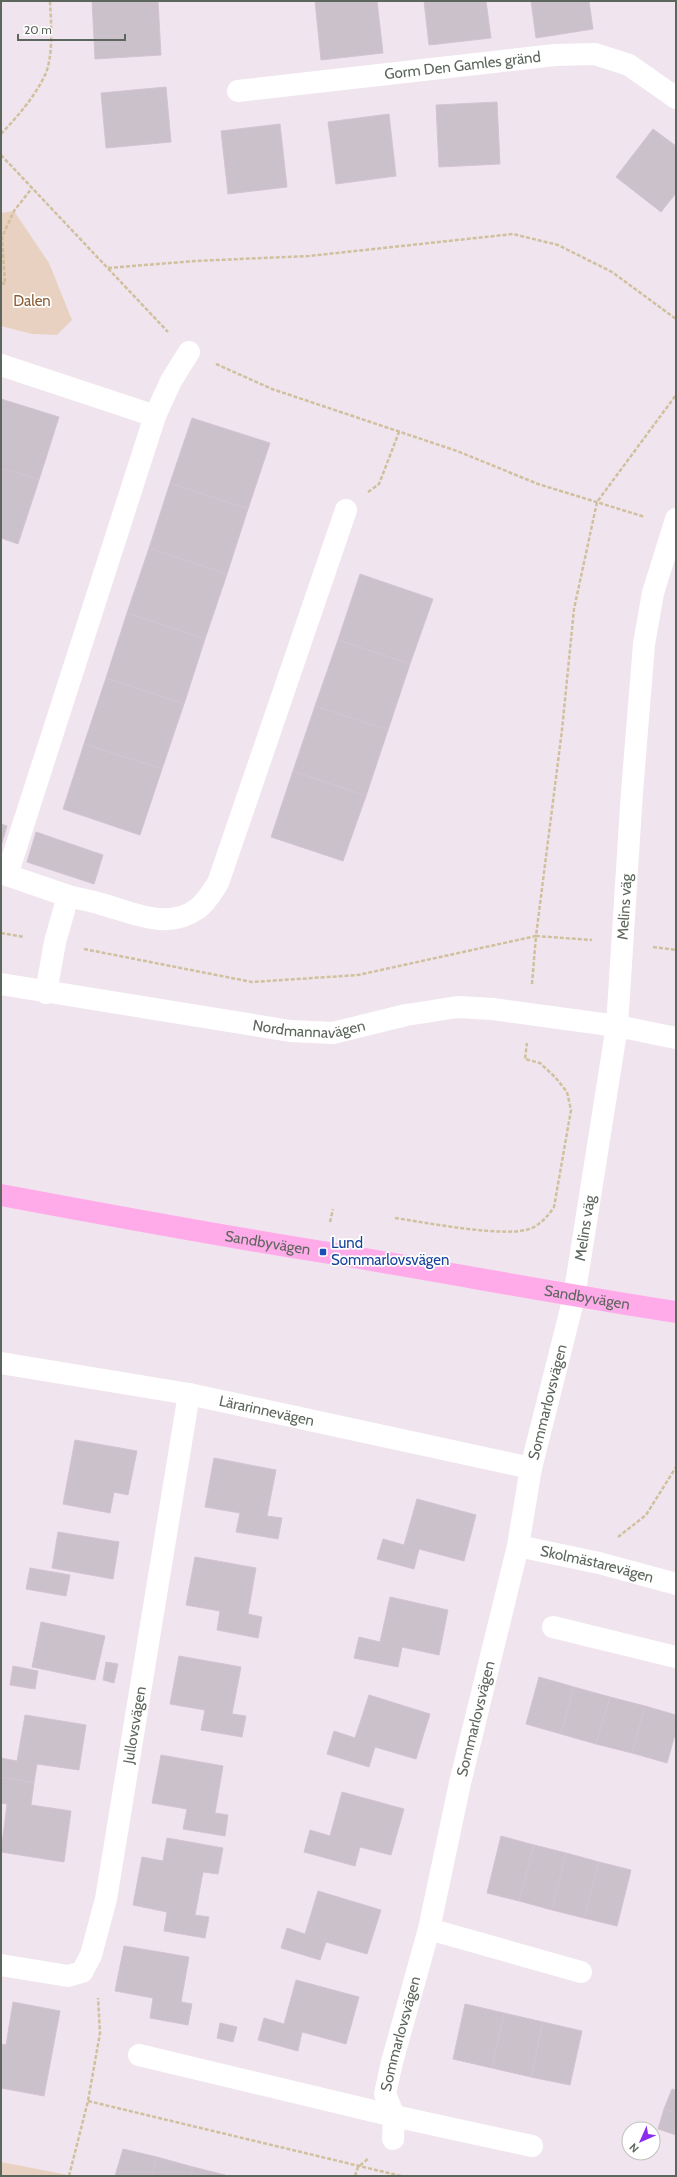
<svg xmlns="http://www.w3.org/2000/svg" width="677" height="2177" font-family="Cabin,sans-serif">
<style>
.green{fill:#e8d1c1}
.building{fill:#cbc1ca;stroke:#d5c3d3}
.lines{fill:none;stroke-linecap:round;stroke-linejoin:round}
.path{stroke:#d0c09e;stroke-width:2.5;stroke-dasharray:4 2;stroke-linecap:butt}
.minor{stroke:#fff;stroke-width:22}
.major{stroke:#ffabea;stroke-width:22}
.transit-dot{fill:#1a4fb4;stroke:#fff;stroke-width:1.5}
.labels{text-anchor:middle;stroke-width:3.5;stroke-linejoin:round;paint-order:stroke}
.street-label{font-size:15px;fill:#5d665d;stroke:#fff}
.park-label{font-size:15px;fill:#8d5d35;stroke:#fff}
.transit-label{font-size:15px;fill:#164399;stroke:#fff;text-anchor:start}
</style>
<rect width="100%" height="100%" fill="#f0e5ee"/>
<g class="green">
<path d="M14,211L49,263L72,320L57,335L32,334L1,326V213Z"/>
<path d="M1,2162L73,2176H1Z"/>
</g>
<g class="building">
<path d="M92,1H158L161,55L95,59Z"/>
<path d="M315,1H377L383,53L321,60Z"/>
<path d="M424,1H486L491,38L429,45Z"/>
<path d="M531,1H589L593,29L536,38Z"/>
<path d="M166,87L171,142L106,148L101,93Z"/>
<path d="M497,102L500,164L439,167L436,105Z"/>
<path d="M389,114L396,176L336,184L328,122Z"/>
<path d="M280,124L287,187L228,194L221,131Z"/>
<path d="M653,129L676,146V193L661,212L616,177Z"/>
<path d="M1,399L59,417L39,480L1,468Z"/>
<path d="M192,418L270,443L248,509L170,483Z"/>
<path d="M1,468L39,480L18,544L1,538Z"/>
<path d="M170,483L248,509L227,574L149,548Z"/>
<path d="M149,548L227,574L205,639L127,613Z"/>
<path d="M360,574L433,599L410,664L338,640Z"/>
<path d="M127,613L205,639L184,704L106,678Z"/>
<path d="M338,640L410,664L388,730L315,706Z"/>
<path d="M106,678L184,704L162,769L84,744Z"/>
<path d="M315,706L388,730L366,796L293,771Z"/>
<path d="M84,744L162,769L140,835L63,809Z"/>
<path d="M293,771L366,796L343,861L271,837Z"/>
<path d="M1,824L7,826L1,846Z"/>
<path d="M36,832L103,855L94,884L27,862Z"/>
<path d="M75,1440L137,1451L128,1495L114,1492L110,1513L63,1504Z"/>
<path d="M214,1458L276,1470L267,1516L282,1518L278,1539L236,1532L240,1513L205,1507Z"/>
<path d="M417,1499L476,1515L464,1561L419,1549L414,1569L377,1559L383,1539L404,1545Z"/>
<path d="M58,1532L119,1542L113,1579L52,1568Z"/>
<path d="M195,1557L256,1568L248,1614L262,1617L258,1638L217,1630L220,1611L186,1605Z"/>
<path d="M30,1568L70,1575L66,1596L26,1589Z"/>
<path d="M390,1597L448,1610L439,1655L402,1647L398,1667L354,1658L359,1637L380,1642Z"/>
<path d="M41,1622L105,1636L95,1680L32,1667Z"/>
<path d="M179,1656L241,1667L232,1714L246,1716L242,1737L201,1730L205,1710L170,1704Z"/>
<path d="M106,1662L118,1664L114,1683L103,1680Z"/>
<path d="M13,1666L38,1671L35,1689L10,1685Z"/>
<path d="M539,1677L574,1687L561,1734L526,1724Z"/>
<path d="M574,1687L610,1697L596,1744L561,1734Z"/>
<path d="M369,1695L430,1714L416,1759L375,1747L369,1767L327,1754L334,1731L355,1738Z"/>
<path d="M610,1697L645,1706L632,1753L596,1744Z"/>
<path d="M645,1706L676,1715V1731L667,1763L632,1753Z"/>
<path d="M25,1715L86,1725L79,1770L37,1764L34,1783L1,1777V1758L17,1761Z"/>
<path d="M161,1755L223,1766L215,1813L228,1815L225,1836L183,1829L187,1809L152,1803Z"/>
<path d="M1,1777L34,1783L31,1805L71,1811L64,1862L1,1852L7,1804L1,1803Z"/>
<path d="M342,1792L404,1809L391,1855L360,1847L355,1866L304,1852L310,1830L330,1836Z"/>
<path d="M501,1836L534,1845L519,1901L487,1893Z"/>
<path d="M167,1838L223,1848L218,1874L203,1872L195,1915L209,1917L205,1938L164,1931L167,1912L133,1905L142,1857L163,1861Z"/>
<path d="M534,1845L566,1853L552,1910L519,1901Z"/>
<path d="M566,1853L599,1862L584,1918L552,1910Z"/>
<path d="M599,1862L631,1870L617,1926L584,1918Z"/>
<path d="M318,1891L381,1910L367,1954L326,1942L320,1960L281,1948L287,1928L305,1934Z"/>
<path d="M124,1946L189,1957L181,2002L192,2004L188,2025L150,2018L153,1998L115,1991Z"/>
<path d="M296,1980L359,1997L346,2044L302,2032L298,2051L258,2040L264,2018L284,2024Z"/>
<path d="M13,2002L60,2011L44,2096L1,2088V2044L6,2045Z"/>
<path d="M465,2004L504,2013L492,2068L453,2059Z"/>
<path d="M504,2013L543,2022L531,2077L492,2068Z"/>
<path d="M543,2022L582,2031L570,2085L531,2077Z"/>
<path d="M220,2023L237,2027L233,2042L217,2038Z"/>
<path d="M672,2089L676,2090V2113L664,2109Z"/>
<path d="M664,2109L676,2113V2135L658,2129Z"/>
<path d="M123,2149L157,2157L152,2176H115Z"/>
<path d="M157,2157L193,2167L191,2176H152Z"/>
<path d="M193,2167L225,2175L191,2176Z"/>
</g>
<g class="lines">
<g class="path">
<path d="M1,134C17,117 33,99 44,77C54,59 51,22 50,1"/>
<path d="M1,155L168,332"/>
<path d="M108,268L195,261L309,256L513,234L558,245L612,272L676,319"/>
<path d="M1,283L5,284L2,237L14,211L32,188"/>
<path d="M216,364L272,389L457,451L538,484L645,517"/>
<path d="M368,492L379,484L399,432"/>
<path d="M1,933L24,937"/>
<path d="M653,947L676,950"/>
<path d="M84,949L252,982L358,975L536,936L562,730L574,609L597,502L676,395"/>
<path d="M532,984L536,936L592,940"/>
<path d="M395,1218C424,1222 508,1239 532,1228C542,1223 548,1216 554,1207L571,1110L567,1092L555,1077L540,1063L525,1059L527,1043"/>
<path d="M330,1222L333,1209"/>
<path d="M618,1537L646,1515L676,1467"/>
<path d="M88,2101L401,2176"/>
<path d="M69,2176L88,2101L100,2033L98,1998"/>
<path d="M355,2176L358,2167L369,2158"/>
</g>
<g class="minor">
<path id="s1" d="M238,91L555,55L595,54L629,65L676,98"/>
<path d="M1,365L155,416L171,381L189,352"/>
<path d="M1,873L68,896L55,942L46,993"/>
<path d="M7,875L155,416"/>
<path d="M68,896C79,899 90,900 101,904C132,912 167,931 197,909C206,903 212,892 218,883L346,510"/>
<path id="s2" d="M1,984L290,1031L333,1033L406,1015L458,1007L493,1009L617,1026L676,1038"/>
<path id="s3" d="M1,1363L189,1394L531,1468"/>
<path id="s4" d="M518,1546L599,1563L676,1584"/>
<path d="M553,1627L676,1657"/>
<path d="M429,1929L581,1972"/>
<path id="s5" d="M1,1965L68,1976L82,1972L91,1955L106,1899L189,1394"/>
<path d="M139,2055L394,2116L532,2146"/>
<path id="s6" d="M393,2139L394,2116L385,2094L392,2062L429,1929L460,1783L518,1546L531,1468L574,1297L617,1026L632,792L644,644L653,593L676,519"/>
</g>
<path class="major" id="s7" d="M1,1195C108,1215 215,1235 323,1252C441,1271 558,1294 676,1312"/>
</g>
<rect class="transit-dot" x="319" y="1248" width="8" height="8" rx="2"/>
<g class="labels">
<g class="street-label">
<text dy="5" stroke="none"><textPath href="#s1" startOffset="226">Gorm Den Gamles gränd</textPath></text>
<text dy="5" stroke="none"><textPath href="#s6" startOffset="1260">Melins väg</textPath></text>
<text dy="5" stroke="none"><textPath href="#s2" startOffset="312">Nordmannavägen</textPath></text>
<text dy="5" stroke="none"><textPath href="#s6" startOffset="936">Melins väg</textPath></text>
<text dy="5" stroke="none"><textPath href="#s7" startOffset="271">Sandbyvägen</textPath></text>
<text dy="5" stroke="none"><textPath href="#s7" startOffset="595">Sandbyvägen</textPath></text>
<text dy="5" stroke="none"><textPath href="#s6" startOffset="758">Sommarlovsvägen</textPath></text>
<text dy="5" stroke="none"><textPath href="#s3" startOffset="270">Lärarinnevägen</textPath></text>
<text dy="5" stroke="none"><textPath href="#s4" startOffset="81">Skolmästarevägen</textPath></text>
<text dy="5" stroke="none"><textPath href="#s6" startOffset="433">Sommarlovsvägen</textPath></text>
<text dy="5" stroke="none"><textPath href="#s5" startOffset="336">Jullovsvägen</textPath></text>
<text dy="5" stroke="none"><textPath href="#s6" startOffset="109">Sommarlovsvägen</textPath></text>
</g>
<g class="park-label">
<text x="32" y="306">Dalen</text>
</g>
<g class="transit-label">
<text x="331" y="1248">Lund<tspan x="331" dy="17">Sommarlovsvägen</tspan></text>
</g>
</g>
<rect width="677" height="2177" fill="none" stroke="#5d665d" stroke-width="4"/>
<g transform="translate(641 2141) rotate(225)"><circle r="19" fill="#ffffff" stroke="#bec2be"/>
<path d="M0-3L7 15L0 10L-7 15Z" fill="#8b2eed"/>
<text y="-6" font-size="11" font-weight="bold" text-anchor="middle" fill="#5d665d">N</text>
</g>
<path d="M18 34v6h107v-6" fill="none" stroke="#5d665d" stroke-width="2"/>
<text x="24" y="34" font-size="12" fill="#5d665d" stroke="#ffffff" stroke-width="3" paint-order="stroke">20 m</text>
</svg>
